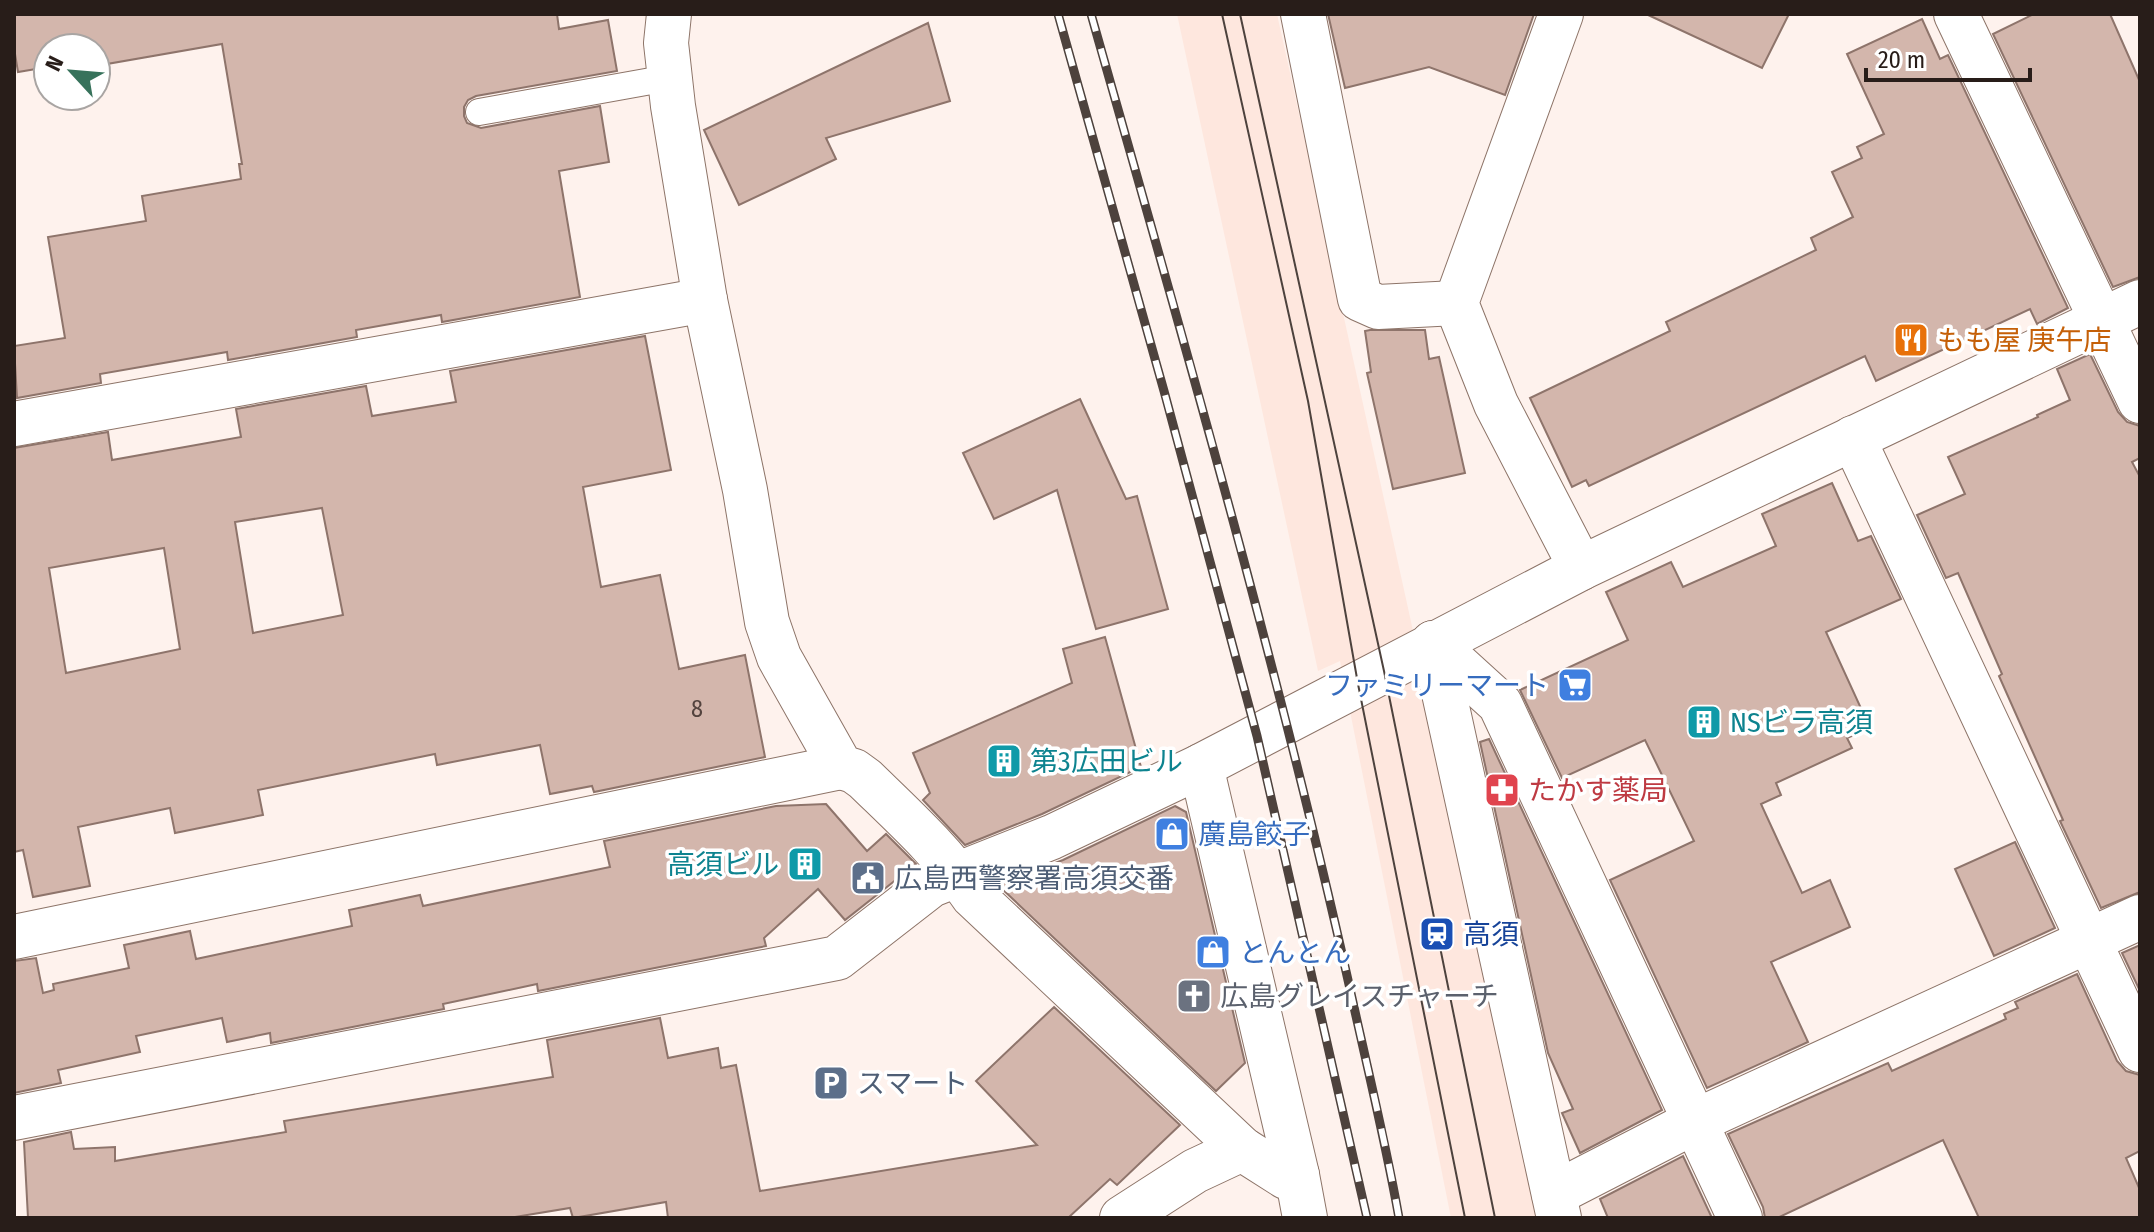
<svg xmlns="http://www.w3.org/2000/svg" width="2154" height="1232" font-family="'Fira Sans Condensed','Noto Sans JP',sans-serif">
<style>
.built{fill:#fee7de}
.building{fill:#d3b6ac;stroke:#8e746b;stroke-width:2;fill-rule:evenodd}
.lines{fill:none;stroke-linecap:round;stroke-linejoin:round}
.lane-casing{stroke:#8d7468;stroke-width:28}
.street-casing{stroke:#8d7468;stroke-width:46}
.lane{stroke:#fff;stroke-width:26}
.street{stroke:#fff;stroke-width:44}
.tram{stroke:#4d423d;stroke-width:2}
.rail-casing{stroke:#4d423d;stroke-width:9}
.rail{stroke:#fff;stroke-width:6;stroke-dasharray:18;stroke-linecap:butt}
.labels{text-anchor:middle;stroke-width:7;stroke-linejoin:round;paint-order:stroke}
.number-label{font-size:24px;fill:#53433e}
.food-label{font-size:28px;fill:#c56008;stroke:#fff;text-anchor:start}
.shop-label{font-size:28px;fill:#366cbe;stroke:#fff;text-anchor:start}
.culture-label{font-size:28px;fill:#0d838f;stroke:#fff;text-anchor:start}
.health-label{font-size:28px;fill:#be3a42;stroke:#fff;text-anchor:start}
.service-label{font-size:28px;fill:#4e5e75;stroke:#fff;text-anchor:start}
.transit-label{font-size:28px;fill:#164399;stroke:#fff;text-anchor:start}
.worship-label{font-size:28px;fill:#5b616d;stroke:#fff;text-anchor:start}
</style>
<rect width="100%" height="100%" fill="#fef2ed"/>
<path class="built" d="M1177,14H1277L1410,617L1538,1216L1451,1218L1340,661L1318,671Z"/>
<g class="building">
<path d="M14,14H557L559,29L608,20L617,71L476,96L468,100L464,107V116L467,123L481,128L600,106L609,162L559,171L580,297L442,322L441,315L356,330L357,337L228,360L227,352L100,374L101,383L17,398L14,346L65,338L48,237L146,221L142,196L241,179L239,164H242L222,44L101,65L99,57L96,58V48H48V67L18,72L14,48Z"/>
<path d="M1328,14H1534L1505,95L1429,67L1345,88Z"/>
<path d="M1646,14H1789L1762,68Z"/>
<path d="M2034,14H2110L2140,82V277L2113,287L1993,34Z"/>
<path d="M1922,19L1940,59L1948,55L2068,308L2037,324L2030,309L1876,381L1865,356L1589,486L1586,480L1572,487L1530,398L1670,331L1666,322L1816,250L1811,238L1853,217L1832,172L1862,158L1857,147L1884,134L1847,54Z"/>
<path d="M928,23L950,101L826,138L836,159L739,205L704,130Z"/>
<path d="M1370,330H1425L1429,359L1439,357L1465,473L1393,489L1367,373L1371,372L1365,331Z"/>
<path d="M645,336L671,470L583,487L601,587L660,575L679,669L745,655L765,757L594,792L592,786L550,794L540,745L437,765L435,754L258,790L263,815L175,833L170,808L78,827L90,886L33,897L23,850L14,852V448L108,432L112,460L241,437L236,409L366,386L372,416L456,402L450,371ZM322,508L343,615L253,633L235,522ZM164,548L180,649L66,673L49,568Z"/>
<path d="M2090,354L2118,412L2127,422L2140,426V458L2132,462L2140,477V892L2101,908L2060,821L2063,820L1999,676L2002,674L1958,573L1946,578L1917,515L1965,494L1948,457L2038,417L2037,415L2070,400L2057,369Z"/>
<path d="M1080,399L1126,499L1137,496L1168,609L1096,629L1057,490L994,519L963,453Z"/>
<path d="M1832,483L1858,541L1871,536L1901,599L1826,632L1870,728L1847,738L1852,748L1776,783L1781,795L1761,804L1802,893L1830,880L1850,927L1771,962L1808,1042L1707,1088L1610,880L1694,841L1645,740L1562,778L1520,690L1628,640L1606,592L1671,562L1683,587L1776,546L1762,514Z"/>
<path d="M1105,637L1141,767L1042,814L965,845L923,800L930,793L913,753L1072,683L1063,649Z"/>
<path d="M1489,739L1662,1110L1580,1153L1562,1113L1573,1109L1548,1053L1480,742Z"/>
<path d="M826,804L867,851L886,834L916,864L845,920L818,889L764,938L766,946L538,991L537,984L443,1004L444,1009L271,1043L270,1033L227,1042L222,1018L136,1036L140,1052L58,1070L61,1083L14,1093V961L36,958L43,993L54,990L53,984L129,968L124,945L190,931L196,959L352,926L349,910L420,895L423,906L610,867L604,841L776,806Z"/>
<path d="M1175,806L1186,812L1245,1063L1216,1091L998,885L1063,860Z"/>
<path d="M2015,842L2055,928L1994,956L1955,869Z"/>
<path d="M2140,945V991L2122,953Z"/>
<path d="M2077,974L2117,1061L2126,1071L2140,1075V1151L2126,1158L2140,1190V1218H1979L1943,1140L1777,1218H1765L1763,1207L1728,1134L1888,1063L1892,1071L2006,1019L2004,1014L2018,1008L2015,1002Z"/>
<path d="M1054,1007L1180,1125L1117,1185L1110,1179L1068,1218H668L666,1202L573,1218L570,1208L509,1218H28L24,1142L71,1132L74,1149L115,1147V1161L286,1132L284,1121L553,1077L547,1040L660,1018L668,1058L718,1048L721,1068L736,1065L760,1191L1037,1145L976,1081Z"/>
<path d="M1683,1156L1712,1218H1608L1600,1199Z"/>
</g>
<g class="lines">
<defs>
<path id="lane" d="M479,112L668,78"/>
<g id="street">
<path d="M669,14L666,43L673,106L705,300L745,490L767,622L779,657L841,767L854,771L865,779C903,816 943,852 973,896L1242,1149L1286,1177L1297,1175"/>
<path d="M1303,14L1360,299L1378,307L1456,303"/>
<path d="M1561,14L1456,303L1496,404L1581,568"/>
<path d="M1956,14L2140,401"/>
<path d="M14,424L705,300"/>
<path d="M1853,438L2140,1050"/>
<path d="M1433,643L1500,704L1740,1218"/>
<path d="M1433,643L1559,1218"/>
<path d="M1201,766L1297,1175L1305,1218"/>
<path d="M14,937L841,767"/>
<path d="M14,1118L837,958L931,885L1052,837L1201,766L1581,568L2140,302"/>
<path d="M1554,1194L1694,1122L2140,917"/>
<path d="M1122,1218L1195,1171L1242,1149"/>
</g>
</defs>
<use href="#lane" class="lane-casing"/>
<use href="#street" class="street-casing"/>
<use href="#lane" class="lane"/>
<use href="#street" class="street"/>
<g class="tram">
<path d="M1222,14L1308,401L1358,684L1465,1218"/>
<path d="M1240,14L1384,671L1495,1218"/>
</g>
<defs>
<g id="rail">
<path d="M1058,14L1164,391L1257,736L1367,1218"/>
<path d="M1091,14C1185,346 1282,679 1356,1016C1371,1083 1387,1150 1399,1218"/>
</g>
</defs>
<use href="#rail" class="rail-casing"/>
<use href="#rail" class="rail"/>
</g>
<defs>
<symbol id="restaurant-square" viewBox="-11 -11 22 22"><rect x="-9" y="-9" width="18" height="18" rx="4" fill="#e8710a" stroke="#fff"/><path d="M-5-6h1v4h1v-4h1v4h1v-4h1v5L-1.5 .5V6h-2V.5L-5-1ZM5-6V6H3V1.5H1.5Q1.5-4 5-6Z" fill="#fff"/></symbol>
<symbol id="supermarket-square" viewBox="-11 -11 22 22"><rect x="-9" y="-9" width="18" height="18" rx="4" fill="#3f7fe0" stroke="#fff"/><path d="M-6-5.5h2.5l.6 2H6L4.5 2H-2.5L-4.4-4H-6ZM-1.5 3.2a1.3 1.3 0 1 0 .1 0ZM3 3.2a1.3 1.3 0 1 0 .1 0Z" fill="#fff"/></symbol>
<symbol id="building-square" viewBox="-11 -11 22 22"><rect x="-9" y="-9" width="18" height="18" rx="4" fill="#0f9aa8" stroke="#fff"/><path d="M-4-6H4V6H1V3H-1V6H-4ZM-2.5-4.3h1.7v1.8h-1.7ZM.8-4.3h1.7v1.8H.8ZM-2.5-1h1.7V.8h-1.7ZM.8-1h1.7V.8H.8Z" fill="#fff"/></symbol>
<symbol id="pharmacy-square" viewBox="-11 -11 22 22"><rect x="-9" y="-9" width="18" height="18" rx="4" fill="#e0444e" stroke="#fff"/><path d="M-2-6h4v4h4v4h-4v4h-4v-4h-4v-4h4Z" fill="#fff"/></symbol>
<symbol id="shop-square" viewBox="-11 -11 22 22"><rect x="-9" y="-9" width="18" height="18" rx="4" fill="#3f7fe0" stroke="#fff"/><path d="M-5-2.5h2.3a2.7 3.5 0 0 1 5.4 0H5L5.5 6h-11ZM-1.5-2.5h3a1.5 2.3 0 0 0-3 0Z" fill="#fff"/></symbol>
<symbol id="civic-square" viewBox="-11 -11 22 22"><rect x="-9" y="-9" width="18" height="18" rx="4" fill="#5c6f8a" stroke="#fff"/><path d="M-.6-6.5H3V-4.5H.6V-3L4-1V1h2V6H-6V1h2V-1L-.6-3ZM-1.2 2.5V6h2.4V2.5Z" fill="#fff"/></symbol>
<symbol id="station-square" viewBox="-11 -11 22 22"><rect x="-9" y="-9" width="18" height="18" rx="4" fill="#1a4fb4" stroke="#fff"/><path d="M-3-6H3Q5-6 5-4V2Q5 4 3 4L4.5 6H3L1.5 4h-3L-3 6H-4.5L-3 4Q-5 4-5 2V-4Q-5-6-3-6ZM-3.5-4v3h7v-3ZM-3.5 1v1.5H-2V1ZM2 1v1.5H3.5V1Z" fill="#fff"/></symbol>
<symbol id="church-square" viewBox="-11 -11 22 22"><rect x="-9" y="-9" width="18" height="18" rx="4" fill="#6b7280" stroke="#fff"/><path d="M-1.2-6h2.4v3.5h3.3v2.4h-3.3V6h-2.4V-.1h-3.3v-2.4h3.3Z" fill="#fff"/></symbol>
<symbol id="parking-square" viewBox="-11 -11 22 22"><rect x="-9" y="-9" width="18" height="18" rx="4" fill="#5c6f8a" stroke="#fff"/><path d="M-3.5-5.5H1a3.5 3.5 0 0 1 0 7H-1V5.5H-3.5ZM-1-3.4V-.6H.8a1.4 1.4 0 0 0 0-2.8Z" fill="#fff"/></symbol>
</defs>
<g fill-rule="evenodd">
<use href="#restaurant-square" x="1891" y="320" width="40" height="40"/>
<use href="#supermarket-square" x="1555" y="665" width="40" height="40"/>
<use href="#building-square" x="1684" y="702" width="40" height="40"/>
<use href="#building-square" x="984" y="741" width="40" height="40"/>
<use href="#pharmacy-square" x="1482" y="770" width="40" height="40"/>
<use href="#shop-square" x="1152" y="814" width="40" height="40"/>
<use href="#building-square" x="785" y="844" width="40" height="40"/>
<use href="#civic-square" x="848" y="858" width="40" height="40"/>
<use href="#station-square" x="1417" y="914" width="40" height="40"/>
<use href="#shop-square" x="1193" y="932" width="40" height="40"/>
<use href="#church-square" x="1174" y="976" width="40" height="40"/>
<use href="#parking-square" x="811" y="1063" width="40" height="40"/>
</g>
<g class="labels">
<g class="number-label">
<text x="697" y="717">8</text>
</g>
<g class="food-label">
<text x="1937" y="350">もも屋 庚午店</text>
</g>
<g class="shop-label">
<text x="1549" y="695" text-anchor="end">ファミリーマート</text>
<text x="1198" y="844">廣島餃子</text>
<text x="1239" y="962">とんとん</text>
</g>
<g class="culture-label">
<text x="1730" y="732">NSビラ高須</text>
<text x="1030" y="771">第3広田ビル</text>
<text x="779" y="874" text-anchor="end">高須ビル</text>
</g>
<g class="health-label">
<text x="1528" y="800">たかす薬局</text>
</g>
<g class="service-label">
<text x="894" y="888">広島西警察署高須交番</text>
<text x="857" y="1093">スマート</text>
</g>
<g class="transit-label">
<text x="1463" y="944">高須</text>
</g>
<g class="worship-label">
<text x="1220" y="1006">広島グレイスチャーチ</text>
</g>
</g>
<rect width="2154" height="1232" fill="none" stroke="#281d19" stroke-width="32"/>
<g transform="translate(72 72) rotate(296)"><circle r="38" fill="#ffffff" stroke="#a9a5a3" stroke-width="2"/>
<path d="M0-6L14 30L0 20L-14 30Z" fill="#37725b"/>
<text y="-12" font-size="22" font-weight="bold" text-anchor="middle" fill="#281d19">N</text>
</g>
<path d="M1866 68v12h164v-12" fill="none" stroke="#281d19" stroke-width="4"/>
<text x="1878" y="68" font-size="24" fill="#281d19" stroke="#ffffff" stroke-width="6" paint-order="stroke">20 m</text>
</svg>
